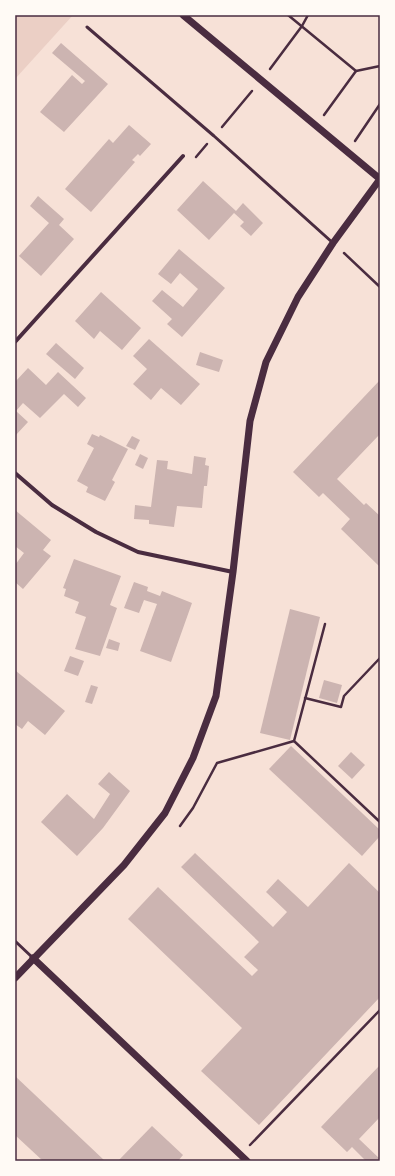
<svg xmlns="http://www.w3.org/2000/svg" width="395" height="1176" font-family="'Zilla Slab',serif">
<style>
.green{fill:#ebcfc5}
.building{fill:#ccb4b1}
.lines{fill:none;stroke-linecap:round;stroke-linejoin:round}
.path{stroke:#4a2c40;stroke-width:2.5}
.service{stroke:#4a2c40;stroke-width:3}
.minor{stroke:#4a2c40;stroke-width:4}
.tertiary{stroke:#4a2c40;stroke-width:7}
.neatline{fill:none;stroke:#4a2c40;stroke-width:1.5}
</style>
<rect width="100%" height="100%" fill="#f7e1d7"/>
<path class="green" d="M15,15H73L15,79Z"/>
<g class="building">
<path d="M61,43L108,84L64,132L40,112L72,75L82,84L85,81L52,53Z"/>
<path d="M129,125L151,144L140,156L138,154L132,160L135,162L91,212L65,189L109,139L113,143Z"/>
<path d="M203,181L236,211L243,203L263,223L251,236L240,226L244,222L234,213L209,240L177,210Z"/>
<path d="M38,196L64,219L59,225L74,239L41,276L19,256L49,223L30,206Z"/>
<path d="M179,249L225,288L182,337L167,324L172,319L152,301L162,290L183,307L198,289L180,273L171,284L158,274Z"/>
<path d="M101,292L141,328L122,350L100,331L94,339L75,321Z"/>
<path d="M149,339L200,384L181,405L161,388L151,400L133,384L147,369L133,356Z"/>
<path d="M56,343L84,368L75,379L46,354Z"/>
<path d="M200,352L223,360L219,372L196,365Z"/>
<path d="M28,368L46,385L58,372L86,398L78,407L64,394L40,418L23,403L16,411L28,422L15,436V382Z"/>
<path d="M380,380V434L337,479L364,505L366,503L380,516V567L341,529L350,519L323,493L319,497L293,472Z"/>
<path d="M92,434L99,437L100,435L128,449L112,480L115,482L105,501L86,492L88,487L77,481L94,448L87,444Z"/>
<path d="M132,436L140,440L135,450L126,446Z"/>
<path d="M140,454L148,458L143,469L135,465Z"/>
<path d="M194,456L206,458L205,465L209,466L207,486H204L202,508L177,506L174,527L149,524V520L134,519L135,505L151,507L157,460L168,461L167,469L192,474Z"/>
<path d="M15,510L51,540L43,550L51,556L23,589L15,582V565L24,553L15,546Z"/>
<path d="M74,559L121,576L110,605L117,608L100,656L75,649L86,617L75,613L79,602L64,596L66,589L63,588Z"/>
<path d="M134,582L148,587L147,591L160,596L162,591L192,603L171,662L140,651L157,604L144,600L139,613L124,608Z"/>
<path d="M290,609L320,617L290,740L260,733Z"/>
<path d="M109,639L120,643L118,651L106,648Z"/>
<path d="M70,656L84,661L78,676L64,671Z"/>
<path d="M16,671L65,711L45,735L28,721L22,729L15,724Z"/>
<path d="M324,680L342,685L337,703L319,698Z"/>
<path d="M91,685L98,687L92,704L85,702Z"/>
<path d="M291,746L380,830V836L362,856L269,769Z"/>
<path d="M351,752L365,765L352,779L338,766Z"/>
<path d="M109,772L130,791L103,828L77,856L41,822L67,794L94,819L110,794L98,784Z"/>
<path d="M195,853L273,927L287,912L266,892L278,879L308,907L349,863L380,893V997L259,1125L201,1071L242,1028L128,919L158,887L252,976L258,970L244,957L259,942L181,867Z"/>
<path d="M380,1065V1117L359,1139L380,1159V1161H366L352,1147L347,1152L321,1127Z"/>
<path d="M15,1076L105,1161H43L15,1135Z"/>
<path d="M152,1126L183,1155L178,1161H118Z"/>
</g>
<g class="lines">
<g class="path">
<path d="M288,15L356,71"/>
<path d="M270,69L302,26L308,15"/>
<path d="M324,115L356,71L380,66"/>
<path d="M222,127L252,91"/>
<path d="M355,141L380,104"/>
<path d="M196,157L207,144"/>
<path d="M344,253L380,287"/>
<path d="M325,624L294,741L380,822"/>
<path d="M305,698L341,707L344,696L380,658"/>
<path d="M180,826L193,808L217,763L294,741"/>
<path d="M250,1145L380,1010"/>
</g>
<g class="service">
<path d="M87,27L214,136L333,243"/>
<path d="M15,941L33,958"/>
</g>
<g class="minor">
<path d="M15,342L183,156"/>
<path d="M15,473L52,505L96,532L138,552L233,572"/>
</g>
<g class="tertiary">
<path d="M183,15L380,179"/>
<path d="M33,958L247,1161"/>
<path d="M15,978L124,865L165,813L193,758L216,696L233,572L250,421L266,362L298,297L333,243L380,179"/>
</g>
</g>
<rect width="395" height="1176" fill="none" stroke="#fffaf5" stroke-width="32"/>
<rect x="16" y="16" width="363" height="1144" class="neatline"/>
</svg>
